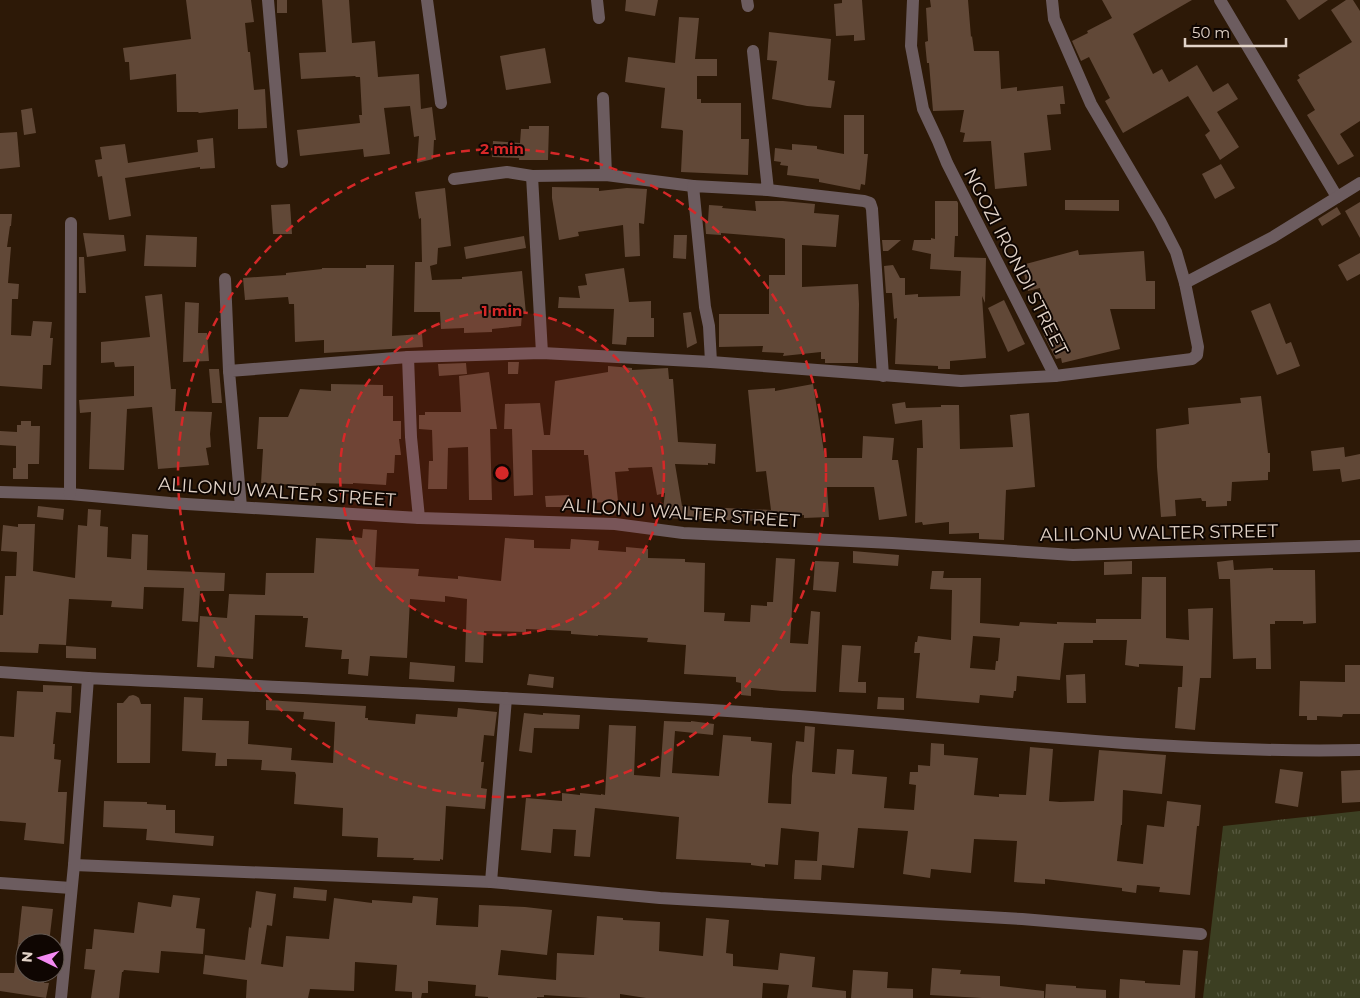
<svg xmlns="http://www.w3.org/2000/svg" width="1360" height="998" font-family="Montserrat,sans-serif">
<style>
.grass{fill:url(#grass-tufts)}
.building{fill:#614837;fill-rule:evenodd}
.lines{fill:none;stroke-linecap:round;stroke-linejoin:round}
.street{stroke:#6c5c5f;stroke-width:12}
.ring{fill:none;stroke:#d62828;stroke-width:2.5;stroke-dasharray:9 6}
.labels{text-anchor:middle;stroke-width:4;stroke-linejoin:round;paint-order:stroke}
.street-label{font-size:18px;fill:#e2d3c8;stroke:#0f0602}
.centre{fill:#d62828;stroke:#0f0602;stroke-width:2.5}
.ring-label{font-size:15px;text-anchor:middle;font-weight:bold;fill:#d62828;stroke:#0f0602;stroke-width:4;stroke-linejoin:round;paint-order:stroke}
</style>
<defs>
<pattern id="grass-tufts" width="24" height="20" patternUnits="userSpaceOnUse" patternTransform="scale(1.25)"><rect width="24" height="20" fill="#3c3f22"/><path d="M3 7l-1-3M5 7V3M7 7l1-3M15 17l-1-3M17 17v-4M19 17l1-3" fill="none" stroke="#585a41"/></pattern>
</defs>
<rect width="100%" height="100%" fill="#2d1907"/>
<path class="grass" d="M1360,811V998H1203L1223,826Z"/>
<g class="building">
<path d="M186,0H251L254,22L245,23L248,52H250L254,90L265,89L267,128L238,129V109L199,113L198,112H177L176,74L130,80L129,62H125L123,48L191,39Z"/>
<rect x="277" y="0" width="10" height="13"/>
<path d="M322,0H349L352,43L375,41L378,77L419,74L421,109L432,107L436,140H434L433,159L417,163L419,136L414,137L410,106L384,108L390,154L364,157L363,149L300,156L297,130L360,123L359,115H362L360,77H356L355,76L301,79L299,53L326,52Z"/>
<path d="M626,0H658L655,16L625,11Z"/>
<path d="M842,0H862L865,40L854,41V35L836,36L834,4L842,3Z"/>
<path d="M930,0H968L971,37L972,36L974,51H999L1001,89L1017,87V91L1063,86L1065,104H1060L1061,114L1047,115L1051,150L1024,153L1027,186L995,189L991,141L963,142L965,133L960,132L964,110L933,111L929,63H927L925,42L928,41L926,8L931,7Z"/>
<path d="M1102,0H1192L1133,34L1153,74L1162,69L1169,82L1197,65L1213,92L1228,83L1238,99L1217,112L1239,147L1220,160L1205,135L1210,131L1188,96L1123,133L1105,101L1110,98L1089,57L1081,61L1072,41L1088,33L1087,31L1112,18Z"/>
<path d="M1286,0H1328L1299,20Z"/>
<path d="M1346,0H1353L1360,11V121L1340,134L1354,156L1338,165L1307,115L1315,110L1297,80L1300,78L1298,75L1352,42L1331,10Z"/>
<path d="M679,17L699,18L695,59H717V76H697V99H701V103H741V139H749L748,175L681,172L683,131L682,130L661,128L665,88L625,82L628,57L675,63Z"/>
<path d="M769,32L831,39L828,80L835,81L831,108L807,106L772,99L777,61L767,60Z"/>
<path d="M545,48L551,83L506,90L500,56Z"/>
<path d="M32,108L36,133L24,135L21,110Z"/>
<path d="M844,115H864V154H868L865,185L861,184L860,190L819,182V179L787,175L788,166L780,165L781,162L774,161L775,148L792,150V144L817,146V149L844,154Z"/>
<path d="M529,126H549L548,160H519V158L492,157L493,141L520,143L521,129H529Z"/>
<path d="M17,132L20,167L0,169V133Z"/>
<path d="M213,138L215,168L200,169V167L125,178L131,216L109,220L102,176L98,177L95,160L102,159L100,147L125,144L128,163L198,152L197,140Z"/>
<path d="M1221,164L1235,188L1215,199L1202,174Z"/>
<path d="M552,187L599,188V191L627,188L647,189L644,224L639,223L640,256L625,257L623,225L578,232L579,236L559,240L552,198Z"/>
<path d="M445,188L451,246L438,248L437,264L430,266L432,280L462,279V277L522,271L526,314H522L521,326L492,329V332L464,333V328L441,329L440,312H414L415,262H422L421,218L419,219L415,192Z"/>
<path d="M1065,200H1119V211L1065,210Z"/>
<path d="M755,201H783L815,204L814,213L839,215L836,247L802,245V287L858,284L859,304L858,363H825V359H821V352L783,356L784,353L762,352L763,346L719,347V314H769V275H785V239L782,238L721,233V235L706,234L705,221H708L709,205L723,206L722,208L756,211Z"/>
<path d="M935,201H957L958,203V236H955L954,257L986,258L985,303L982,296L986,358L950,361V369H938V366L895,364L897,318L894,319L892,293H886L884,266L893,265L900,278H905V295L918,294V297L960,296L961,271L930,269L931,254L912,250L914,240H931V238L935,239Z"/>
<path d="M1360,202V238L1345,211Z"/>
<path d="M290,204L292,234H273L271,205Z"/>
<path d="M1337,207L1341,214L1322,226L1318,219Z"/>
<path d="M0,214H12L11,226H10L7,247H11L8,283L19,284L18,299H12L11,335L31,336L33,321L52,322L50,338H53L51,365H43L42,389L0,386Z"/>
<path d="M83,233L124,235L126,251L87,257Z"/>
<path d="M146,235L197,237L196,267L144,266Z"/>
<path d="M674,235H687L686,259L673,258Z"/>
<path d="M524,236L526,248L466,259L464,247Z"/>
<path d="M882,240H901L888,251H883Z"/>
<path d="M1078,250L1079,255L1144,251L1146,281H1155V309H1110L1120,349L1062,363L1061,358L1056,359L1044,336L1043,331L1047,330L1040,288L1028,291L1022,265Z"/>
<path d="M1360,253V274L1347,281L1338,265Z"/>
<path d="M79,257H84L86,293H79Z"/>
<path d="M366,265H394L392,336L422,334L423,347L324,353V340L295,342L294,304H289L288,297L245,300L243,278L286,275V273L322,269V268H366Z"/>
<path d="M624,268L629,302L651,301V318H654V337H627L626,345L612,344L614,309L558,308L559,297L580,298L578,286L587,285L585,274Z"/>
<path d="M162,294L171,389H176L175,411L212,412L210,434L211,447L206,448L209,465L158,469L152,407L127,409L124,470L89,469L91,412L80,413L79,400L134,396V366L115,367L114,362L101,363V342L150,337L145,296Z"/>
<path d="M1004,300L1025,344L1008,352L988,308Z"/>
<path d="M185,302L199,303L198,333H207L209,361L183,362Z"/>
<path d="M1270,303L1286,344L1291,342L1300,366L1277,375L1251,311Z"/>
<path d="M691,312L697,343L687,348L683,313Z"/>
<path d="M508,362H519L518,374H508Z"/>
<path d="M466,363L467,374L439,376L438,364Z"/>
<path d="M608,366L632,368V370L668,368L669,379H673L678,442L716,444L715,464L708,463V465L675,464L682,506L771,510L766,471L756,472L748,390L775,388V391L813,384L825,458H862L863,436L894,438L892,460H898L907,516L879,520L874,487H827L829,517L804,518V515L758,521L662,518L665,493L657,495L652,467L628,468L629,471L615,472L618,501L593,503L588,455H584V450H532L533,495L514,496L512,429H504L505,404L540,403L544,435H550L555,381L608,372Z"/>
<path d="M209,369H219L222,403H212Z"/>
<path d="M489,372L497,429H490L492,500H469L468,447L448,448L447,489H428L429,461H433L432,430L419,429V415H425V412H461L459,376Z"/>
<path d="M331,384L383,385V396H393V421H401V439H399L401,455H395L394,473H387L386,485L353,483V484L316,483V486L261,483L263,449H257L259,417H288L300,389L331,391Z"/>
<path d="M1261,396L1268,453H1270V472H1268V480L1232,482L1231,501H1227V506L1206,507V501H1202L1201,498L1175,500L1176,516L1161,517L1157,467L1156,429L1189,424L1188,408L1241,403L1240,398Z"/>
<path d="M905,402L906,408L941,407V405H959L960,449L1013,447L1010,415L1029,413L1035,487L1006,490L1004,540L979,539V533L949,534V522L923,525L922,522L915,523L917,448H923L922,420L895,424L892,404Z"/>
<path d="M21,421H31V426H40L39,464H28V479H13V468H16V446L0,445V431L17,432V425H21Z"/>
<path d="M1344,447L1345,457L1360,454V479L1342,482L1340,469L1313,471L1311,451Z"/>
<path d="M569,495V507H546L545,496Z"/>
<path d="M38,506L64,509L63,520L37,517Z"/>
<path d="M88,509L101,510L100,526L108,527L107,557L131,559L132,534L148,535L147,570L225,573L224,591H200L198,622L182,621L184,588L144,587L143,609L111,607L112,601L69,599L66,645L39,644L38,653L0,652V615H3L5,576H16L17,552L1,551L3,525L18,527V524H35L33,571L75,578L78,525L87,526Z"/>
<path d="M363,529L377,530L375,567L419,569L418,576L458,579V576L501,581L505,538L534,540V548L570,549L571,539L599,541L598,550L626,552V547L648,549V558L685,559V562L705,563L704,612L725,613L724,621L750,622L751,605L767,606V602H773L776,558L795,559L790,643L808,644L811,611L820,612L816,692L782,691L751,688V696L741,695V683L736,682V677L684,674L686,645L647,642L648,638L598,635V636L571,634V631L526,629V632L484,631L483,663L465,662L467,599L445,596V602L410,599L407,658L370,656L368,676L348,674L349,659H341L342,650L305,647L308,618H303V616L255,615L253,659L215,656L214,668L197,667L200,616L227,618L229,594L265,595L266,573H314L316,538L354,540V537L362,538Z"/>
<path d="M853,551L899,555L898,566L853,563Z"/>
<path d="M1233,560L1234,570L1273,568V570H1315L1316,623L1303,624V621H1275V624H1270L1271,669H1256V658L1233,659L1230,579H1219L1217,562Z"/>
<path d="M815,561L839,562L836,592L813,590Z"/>
<path d="M1132,561V574L1104,575V562Z"/>
<path d="M932,571H944L943,578H981L980,623L1019,626L1020,622L1057,624V622L1096,623V619H1141L1142,577H1166V638L1189,640L1188,609L1213,608L1211,678H1200L1195,730L1175,728L1178,687H1182L1183,666L1139,664V667L1125,665L1127,640H1093V643H1064L1060,680L1017,676L1016,691H1014L1013,698L980,695L979,703L916,698L920,653H914L915,642H917L918,636L951,640L952,590L930,589ZM973,636L1000,638L998,661H996L995,670L970,668Z"/>
<path d="M842,645L861,646L858,682H866V693L839,692Z"/>
<path d="M66,646L96,648V659L66,658Z"/>
<path d="M410,662L455,666L454,682L409,679Z"/>
<path d="M1345,665H1360V714H1343L1342,717L1317,716V720H1307V716H1299L1300,681L1345,682Z"/>
<path d="M529,674L554,677L553,688L527,685Z"/>
<path d="M1085,674L1086,703H1067L1066,675Z"/>
<path d="M43,685L72,686L71,713L56,712L53,744H55L54,759L61,760L58,792H67L64,844L24,840L26,823L0,821V736L14,737L17,691L43,692Z"/>
<path d="M133,695L136,696L139,698L141,704H151L150,763H117V703H123L129,696Z"/>
<path d="M184,697L203,698L202,720L249,721L248,744L292,748L291,760L333,763L335,722L303,719L304,712L266,710V700L366,706L365,718H368V720L415,724L416,714L457,717L458,708L497,712L494,736L484,735L481,762H484L481,788L487,789L485,809L446,806L443,860L440,859V861L413,860L414,858L377,857L378,838L342,836L343,808L294,804L296,775L295,772L261,770L262,760L227,759V766H215L216,753L182,751Z"/>
<path d="M878,697L904,698V710L877,709Z"/>
<path d="M524,713L543,715V713L580,715L579,729L534,728L532,753L519,751Z"/>
<path d="M664,721L691,722V721L714,724L713,735L675,731L672,773L719,776L723,735L751,737V741L772,743L768,803L791,804L792,776L796,741L804,742L805,726L815,727L812,772L835,774L837,749L854,750L852,774L887,777L884,808L914,810L916,785L909,784L910,772H918V765L930,766L931,743L944,744V755L978,758L974,795L999,797V794L1026,795L1030,747L1053,749L1049,801L1060,802L1094,801L1099,750L1166,755L1162,794L1123,790L1122,825H1121L1117,861L1143,864L1147,825L1164,827L1167,801L1201,805L1199,826H1197L1190,895L1159,892L1160,887L1137,885L1136,893L1122,891V888L1045,879V884L1014,882L1017,841L974,839L971,873L931,869L930,878L903,874L908,831L858,828L854,868L822,865L821,880L794,879L795,860L817,861L819,832L781,828L778,865L765,864V867L751,865V863L676,859L679,817L595,808L590,857L574,856L576,830L553,829L551,853L521,850L526,798L562,801V793L580,795V793L601,795V794L605,795L609,725L636,726L634,775L660,777Z"/>
<path d="M1280,769L1303,772L1298,807L1275,803Z"/>
<path d="M1360,770V802L1342,803L1341,771Z"/>
<path d="M104,801L147,802V804L166,805V810H175V833L214,836L213,846L146,840L147,829L103,827Z"/>
<path d="M294,887L327,890L326,901L293,898Z"/>
<path d="M256,891L276,894L272,926L267,925L261,964L283,967L286,936L329,939L334,898L372,903V900L412,903L413,896L438,898L436,925L478,927L479,905L525,907L552,910L547,955L501,950L498,975L556,980L557,953L594,955L597,916L623,918V920L660,922L659,951L703,956L706,918L729,920L726,953L733,954V966L778,970L780,953L815,957L812,987L846,991V998H787L789,985L763,983L762,998H646L620,994V998H589L544,995V997H537V998H488V997L475,996L476,985L428,981V993H422L421,998H412V992L395,991L397,965L355,962L354,991L310,989L308,998H246L247,980L203,974L205,955L245,960L249,927L251,928Z"/>
<path d="M173,895L200,898L196,928L205,929L203,954L161,951L159,973L124,970L123,972H122L119,998H91L95,970L84,969L86,949H92L94,929L134,933L138,902L171,907Z"/>
<path d="M22,906L53,909L49,943H18Z"/>
<path d="M18,943L25,944V973H45L44,983H49L46,998L0,991V973H14Z"/>
<path d="M1183,950L1198,951L1195,998H1119L1120,979L1145,981V983L1180,985Z"/>
<path d="M932,968L961,970L960,974L1000,976V986L1044,991V998H982L930,995Z"/>
<path d="M853,970L888,972L887,988L913,989V998H851Z"/>
<path d="M1046,984L1076,986V988L1106,990V998H1045Z"/>
</g>
<g class="lines">
<g class="street">
<path d="M268,0L282,162"/>
<path d="M427,0L441,103"/>
<path d="M597,0L599,18"/>
<path d="M747,0L748,6"/>
<path d="M913,0L911,46L923,109L938,141L947,163L1055,376"/>
<path d="M1220,0L1337,197"/>
<path d="M603,98L606,175"/>
<path d="M532,176L542,353"/>
<path d="M454,179L507,172L532,176L606,175L693,186"/>
<path d="M768,190L864,201L870,203L872,209L883,376"/>
<path d="M225,279L229,371"/>
<path d="M1185,283L1273,237L1360,183"/>
<path d="M408,357L411,437L419,518"/>
<path d="M711,362L709,326L705,307L693,186L768,190L753,51"/>
<path d="M0,492L70,494L170,503L419,518L615,524L683,533L892,543L1073,555L1360,546"/>
<path d="M70,494L71,223"/>
<path d="M241,507L229,371L408,357L542,353L711,362L961,381L1055,376L1192,359L1197,355L1198,347L1185,283L1176,252L1160,221L1091,104L1054,19L1052,0"/>
<path d="M0,672L88,678"/>
<path d="M74,865L491,882L660,898L1022,919L1201,934"/>
<path d="M491,882L506,698"/>
<path d="M0,883L71,888"/>
<path d="M61,998L74,865L88,678C320,689 553,699 785,715C976,729 1168,754 1360,750"/>
</g>
</g>
<circle cx="502" cy="473" r="162" fill="#d62828" fill-opacity=".12"/>
<g class="ring">
<circle cx="502" cy="473" r="162"/>
<circle cx="502" cy="473" r="324"/>
</g>
<g class="labels">
<g class="street-label">
<text transform="translate(1016 262) rotate(63)" y="6">NGOZI IRONDI STREET</text>
<text transform="translate(277 492) rotate(4)" y="6">ALILONU WALTER STREET</text>
<text transform="translate(681 513) rotate(4)" y="6">ALILONU WALTER STREET</text>
<text transform="translate(1159 533) rotate(-1)" y="6">ALILONU WALTER STREET</text>
</g>
</g>
<circle cx="502" cy="473" r="8" class="centre"/>
<g class="ring-label">
<text x="502" y="154">2 min</text>
<text x="502" y="316">1 min</text>
</g>
<g transform="translate(40 958) rotate(275)"><circle r="24" fill="#0f0602" stroke="#635851"/>
<path d="M0-4L9 19L0 12L-9 19Z" fill="#f38af2"/>
<text y="-8" font-size="14" font-weight="bold" text-anchor="middle" fill="#e2d3c8">N</text>
</g>
<path d="M1185 38v8h101v-8" fill="none" stroke="#e2d3c8" stroke-width="2.5"/>
<text x="1192" y="38" font-size="15" fill="#e2d3c8" stroke="#0f0602" stroke-width="4" paint-order="stroke">50 m</text>
</svg>
